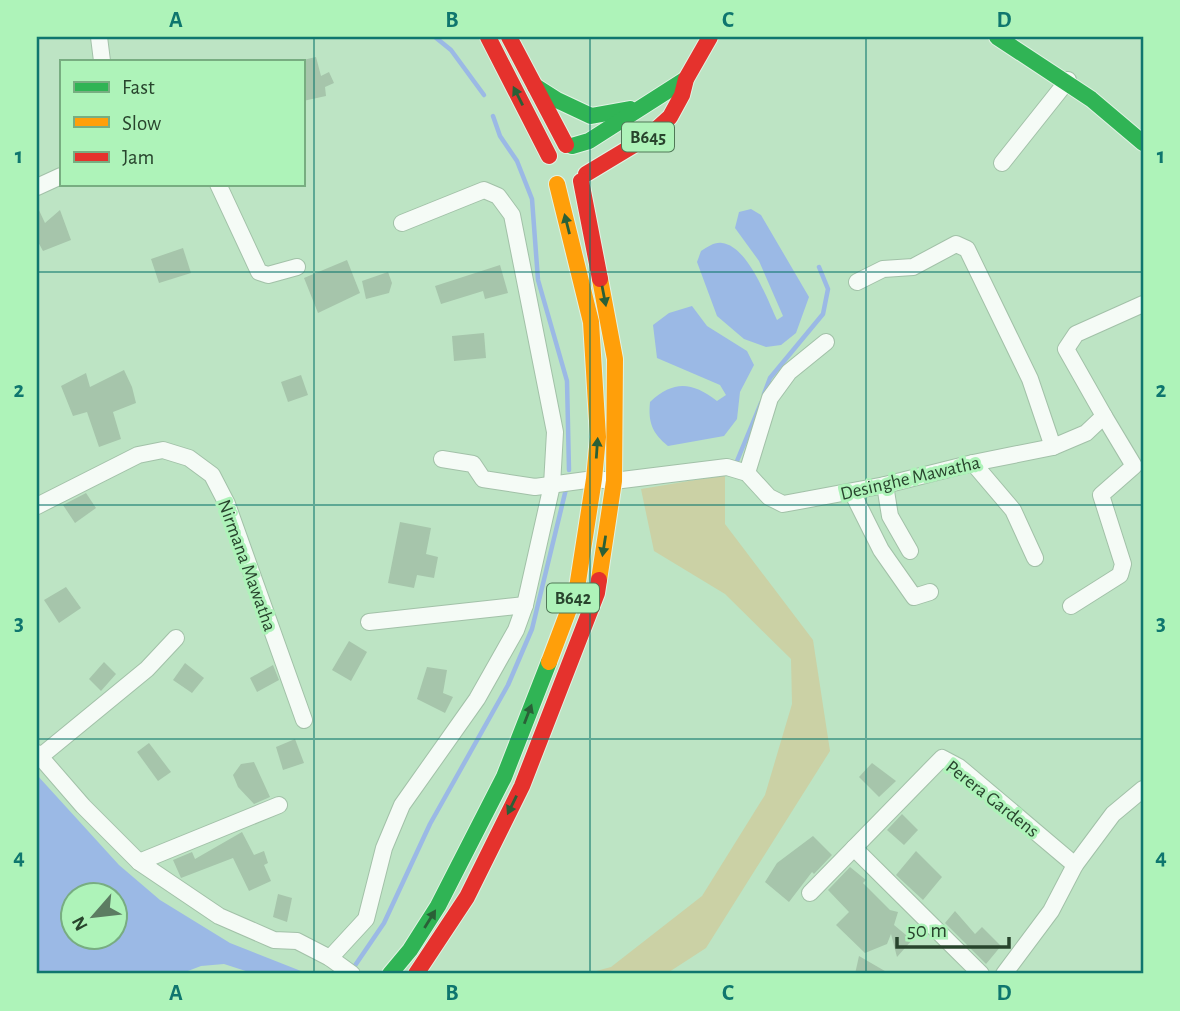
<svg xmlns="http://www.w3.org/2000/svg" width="1180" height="1011" font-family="'Alegreya Sans',sans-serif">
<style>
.green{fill:#cbd1a5}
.water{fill:#9bb9e5;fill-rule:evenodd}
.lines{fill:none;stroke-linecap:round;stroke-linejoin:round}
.stream{stroke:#9bb9e5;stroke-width:4.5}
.building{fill:#a6c5ab}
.street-casing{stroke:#a2c1a8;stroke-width:18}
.fast-casing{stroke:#e1f3e4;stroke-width:18}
.slow-casing{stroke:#e1f3e4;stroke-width:18}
.jam-casing{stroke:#e1f3e4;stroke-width:18}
.street{stroke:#f5fbf6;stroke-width:16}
.fast{stroke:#30b455;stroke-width:16}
.slow{stroke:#ff9f0a;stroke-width:16}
.jam{stroke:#e5322d;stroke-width:16}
.oneway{fill:#2a6037}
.grid{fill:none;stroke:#0f766e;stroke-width:2;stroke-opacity:0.55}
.labels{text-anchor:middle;stroke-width:6;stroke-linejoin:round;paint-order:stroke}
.shield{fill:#aef3b9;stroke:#507857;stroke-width:2}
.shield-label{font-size:18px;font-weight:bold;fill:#28442d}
.street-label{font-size:19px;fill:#28442d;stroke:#aef3b9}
.neatline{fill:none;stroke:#0f766e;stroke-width:2.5}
.grid-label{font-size:23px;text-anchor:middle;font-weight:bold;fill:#0f766e}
</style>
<rect width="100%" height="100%" fill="#bde4c4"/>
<path class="green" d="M725,475V524L813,640L830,751L706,948L666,974H585L611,967L702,896L765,795L792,704L791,659L725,594L654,551L641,489Z"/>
<g class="water">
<path d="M751,209L761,215L809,297L796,333L781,345L766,347L744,339L717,316L697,262L701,251C708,247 714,242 722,243C748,246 767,299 777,320L783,316L759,261L735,228L739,212Z"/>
<path d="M692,306L707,326L747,351L754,365L740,392L737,419L724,436L668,446C652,433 648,422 650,402C674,380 692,382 717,401L726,395L720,385L657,358L653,325L669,313Z"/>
<path d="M37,775L119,865L160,900L230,943L306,973L255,974L224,964L201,966L180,974H37ZM74,895H116V937H74Z"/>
</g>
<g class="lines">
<g class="stream">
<path d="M435,37L451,50L484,95"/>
<path d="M493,116L500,136L517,161L532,199L538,280L567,381L569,470"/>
<path d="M764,394L770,378L823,314L828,289L819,267"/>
<path d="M737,461L761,403"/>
<path d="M354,967L384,923L430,824L508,685L532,629L566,489"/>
</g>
</g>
<g class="building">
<path d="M316,57L321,76L329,72L334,83L325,87L326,96L303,101V60Z"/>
<path d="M37,206L45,223L60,210L71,240L43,251L37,240Z"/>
<path d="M183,248L191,273L159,283L151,259Z"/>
<path d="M347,260L360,293L318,313L304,278Z"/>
<path d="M500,265L508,293L485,299L483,291L441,304L435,286Z"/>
<path d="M388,272L392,283L389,293L366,299L362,281Z"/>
<path d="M484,333L486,358L454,361L452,336Z"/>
<path d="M124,370L132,387L136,403L113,412L121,439L99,447L87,412L73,416L61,386L86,373L90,387Z"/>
<path d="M301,375L308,395L288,402L281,382Z"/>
<path d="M86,493L96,508L75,523L63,505Z"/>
<path d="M400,522L431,528L426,554L438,557L434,578L417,575L414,588L388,583Z"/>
<path d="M66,587L81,608L59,623L44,600Z"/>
<path d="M349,641L367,652L351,681L332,670Z"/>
<path d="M104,662L116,674L101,691L89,679Z"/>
<path d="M185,663L204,678L192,693L173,680Z"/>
<path d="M273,665L279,680L257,692L250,678Z"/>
<path d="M427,667L447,670L443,693L453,697L445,713L417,699Z"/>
<path d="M295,739L304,763L283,770L276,747Z"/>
<path d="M149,743L171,772L158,781L137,752Z"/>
<path d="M254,762L270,797L254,804L238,787L233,775L241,764Z"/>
<path d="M872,763L896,781L879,797L859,777Z"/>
<path d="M902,814L918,830L904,845L887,830Z"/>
<path d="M242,832L254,855L264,851L268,863L264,865L271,881L249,891L233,858L181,878L173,860L192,852L195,859Z"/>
<path d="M813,836L832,855L814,874L812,872L789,902L765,882L777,863Z"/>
<path d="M916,851L942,877L923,900L896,875Z"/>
<path d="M850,867L866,880L863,883L890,910L898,912L894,925L912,940L897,957L891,934L887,944L865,953L836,925L849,912L828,890Z"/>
<path d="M278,894L292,898L287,922L273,917Z"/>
<path d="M955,911L975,934L982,927L1001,946L986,964L945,923Z"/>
<path d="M859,956L890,974H855Z"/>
</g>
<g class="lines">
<defs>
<g id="street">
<path d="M99,37L102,61"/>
<path d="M1002,163L1068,80"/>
<path d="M218,184L259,272L268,275L297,267"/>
<path d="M37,187L61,176"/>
<path d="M857,282L883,269L913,267L956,244L967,249L1030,379L1053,447"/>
<path d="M442,459L473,464L483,479L535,487L594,479L614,481L727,467L747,473L769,497L783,504L885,485L973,463L1053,447L1086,433L1104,416L1066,349L1076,334L1143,304"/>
<path d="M973,463L1013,510L1035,558"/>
<path d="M747,473L770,398L789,372L826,342"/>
<path d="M885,485L890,516L910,551"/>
<path d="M852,492L881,550L914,597L930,592"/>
<path d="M37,506L138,455L163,450L189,458L212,475L227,504L304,720"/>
<path d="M1071,606L1120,575L1123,564L1101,495L1134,466L1104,416"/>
<path d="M369,622L525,605"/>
<path d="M37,753L83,806L139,862L219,916L274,940L297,941L330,958L352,974"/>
<path d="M41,756L147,669L176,638"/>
<path d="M854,848L981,974"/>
<path d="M139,862L279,805"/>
<path d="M810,893L942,758L959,767L1075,865"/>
<path d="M330,958L366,919L384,848L402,805L477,699L516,630L525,605L552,485L555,432L512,215L498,196L484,190L402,223"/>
<path d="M1004,974L1051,911L1075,865L1113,814L1143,789"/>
</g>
<g id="fast">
<path d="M997,37L1091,99L1143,143"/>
<path d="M535,86L557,100L591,116L630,109"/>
<path d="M572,146L589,141L686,79"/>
<path d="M390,974L410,950L438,906L504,777L549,662"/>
</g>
<g id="slow">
<path d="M599,580L614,481L615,359L600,279"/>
<path d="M549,662L577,588L594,479L598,437L591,322L557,184"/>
</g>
<g id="jam">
<path d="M488,37L549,156"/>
<path d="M509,37L566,145"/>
<path d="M586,174L649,136L670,117L682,95L686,79L710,37"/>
<path d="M581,181L600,279"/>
<path d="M416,974L467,897L522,786L597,593L599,580"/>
</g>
</defs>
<use href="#street" class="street-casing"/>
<use href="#fast" class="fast-casing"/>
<use href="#slow" class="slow-casing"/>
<use href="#jam" class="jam-casing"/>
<use href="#street" class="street"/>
<use href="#fast" class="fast"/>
<use href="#slow" class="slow"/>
<use href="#jam" class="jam"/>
</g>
<defs><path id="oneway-solid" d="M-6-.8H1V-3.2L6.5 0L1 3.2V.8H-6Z" transform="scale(1.75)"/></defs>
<g class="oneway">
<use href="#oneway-solid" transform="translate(518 96) rotate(-117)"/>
<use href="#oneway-solid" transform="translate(567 224) rotate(-104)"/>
<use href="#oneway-solid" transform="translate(604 296) rotate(79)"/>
<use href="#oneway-solid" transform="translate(597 448) rotate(-86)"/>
<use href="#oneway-solid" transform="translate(604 546) rotate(99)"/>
<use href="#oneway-solid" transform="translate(528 714) rotate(-69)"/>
<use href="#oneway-solid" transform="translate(512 805) rotate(116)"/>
<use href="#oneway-solid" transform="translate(430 919) rotate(-58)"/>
</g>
<path class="grid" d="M314,37V974M590,37V974M866,37V974M37,272H1143M37,505H1143M37,739H1143"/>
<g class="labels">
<g class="shield">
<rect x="622" y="122.5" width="52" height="29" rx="5"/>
<rect x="547" y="583.5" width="52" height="29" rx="5"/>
</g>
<g class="shield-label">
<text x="648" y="143">B645</text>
<text x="573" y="604">B642</text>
</g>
<g class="street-label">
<text transform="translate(910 477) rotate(-13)" y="7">Desinghe Mawatha</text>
<text transform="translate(248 565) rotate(70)" y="7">Nirmana Mawatha</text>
<text transform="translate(993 798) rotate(38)" y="7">Perera Gardens</text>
</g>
</g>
<rect width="1180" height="1011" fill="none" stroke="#aef3b9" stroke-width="77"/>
<rect x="60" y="60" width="245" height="126" fill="#aef3b9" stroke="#78ad81" stroke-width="2"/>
<rect x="74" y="82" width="35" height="10" fill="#30b455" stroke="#78ad81" stroke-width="2"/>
<text x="122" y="94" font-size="21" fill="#28442d">Fast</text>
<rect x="74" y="117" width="35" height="10" fill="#ff9f0a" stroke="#78ad81" stroke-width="2"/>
<text x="122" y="130" font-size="21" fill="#28442d">Slow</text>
<rect x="74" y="152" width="35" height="10" fill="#e5322d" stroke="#78ad81" stroke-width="2"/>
<text x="122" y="164" font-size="21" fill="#28442d">Jam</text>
<g transform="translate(94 916) rotate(242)"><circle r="33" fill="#aef3b9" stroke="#78ad81" stroke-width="2"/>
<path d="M0-5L12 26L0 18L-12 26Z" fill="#5c7c62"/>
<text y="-10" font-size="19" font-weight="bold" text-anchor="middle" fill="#28442d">N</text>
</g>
<path d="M897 937v10h112v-10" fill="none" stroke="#28442d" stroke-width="3.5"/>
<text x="907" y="937" font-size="21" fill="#28442d" stroke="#aef3b9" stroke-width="5" paint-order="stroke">50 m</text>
<rect x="38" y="38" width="1104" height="934" class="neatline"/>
<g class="grid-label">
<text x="176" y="27">A</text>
<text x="452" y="27">B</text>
<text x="728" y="27">C</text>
<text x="1004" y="27">D</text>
<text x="19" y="163">1</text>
<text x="1161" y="163">1</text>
<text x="19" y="397">2</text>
<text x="1161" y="397">2</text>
<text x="19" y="630">3</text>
<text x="1161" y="630">3</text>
<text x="19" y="864">4</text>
<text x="1161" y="864">4</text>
<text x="176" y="1000">A</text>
<text x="452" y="1000">B</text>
<text x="728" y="1000">C</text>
<text x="1004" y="1000">D</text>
</g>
</svg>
